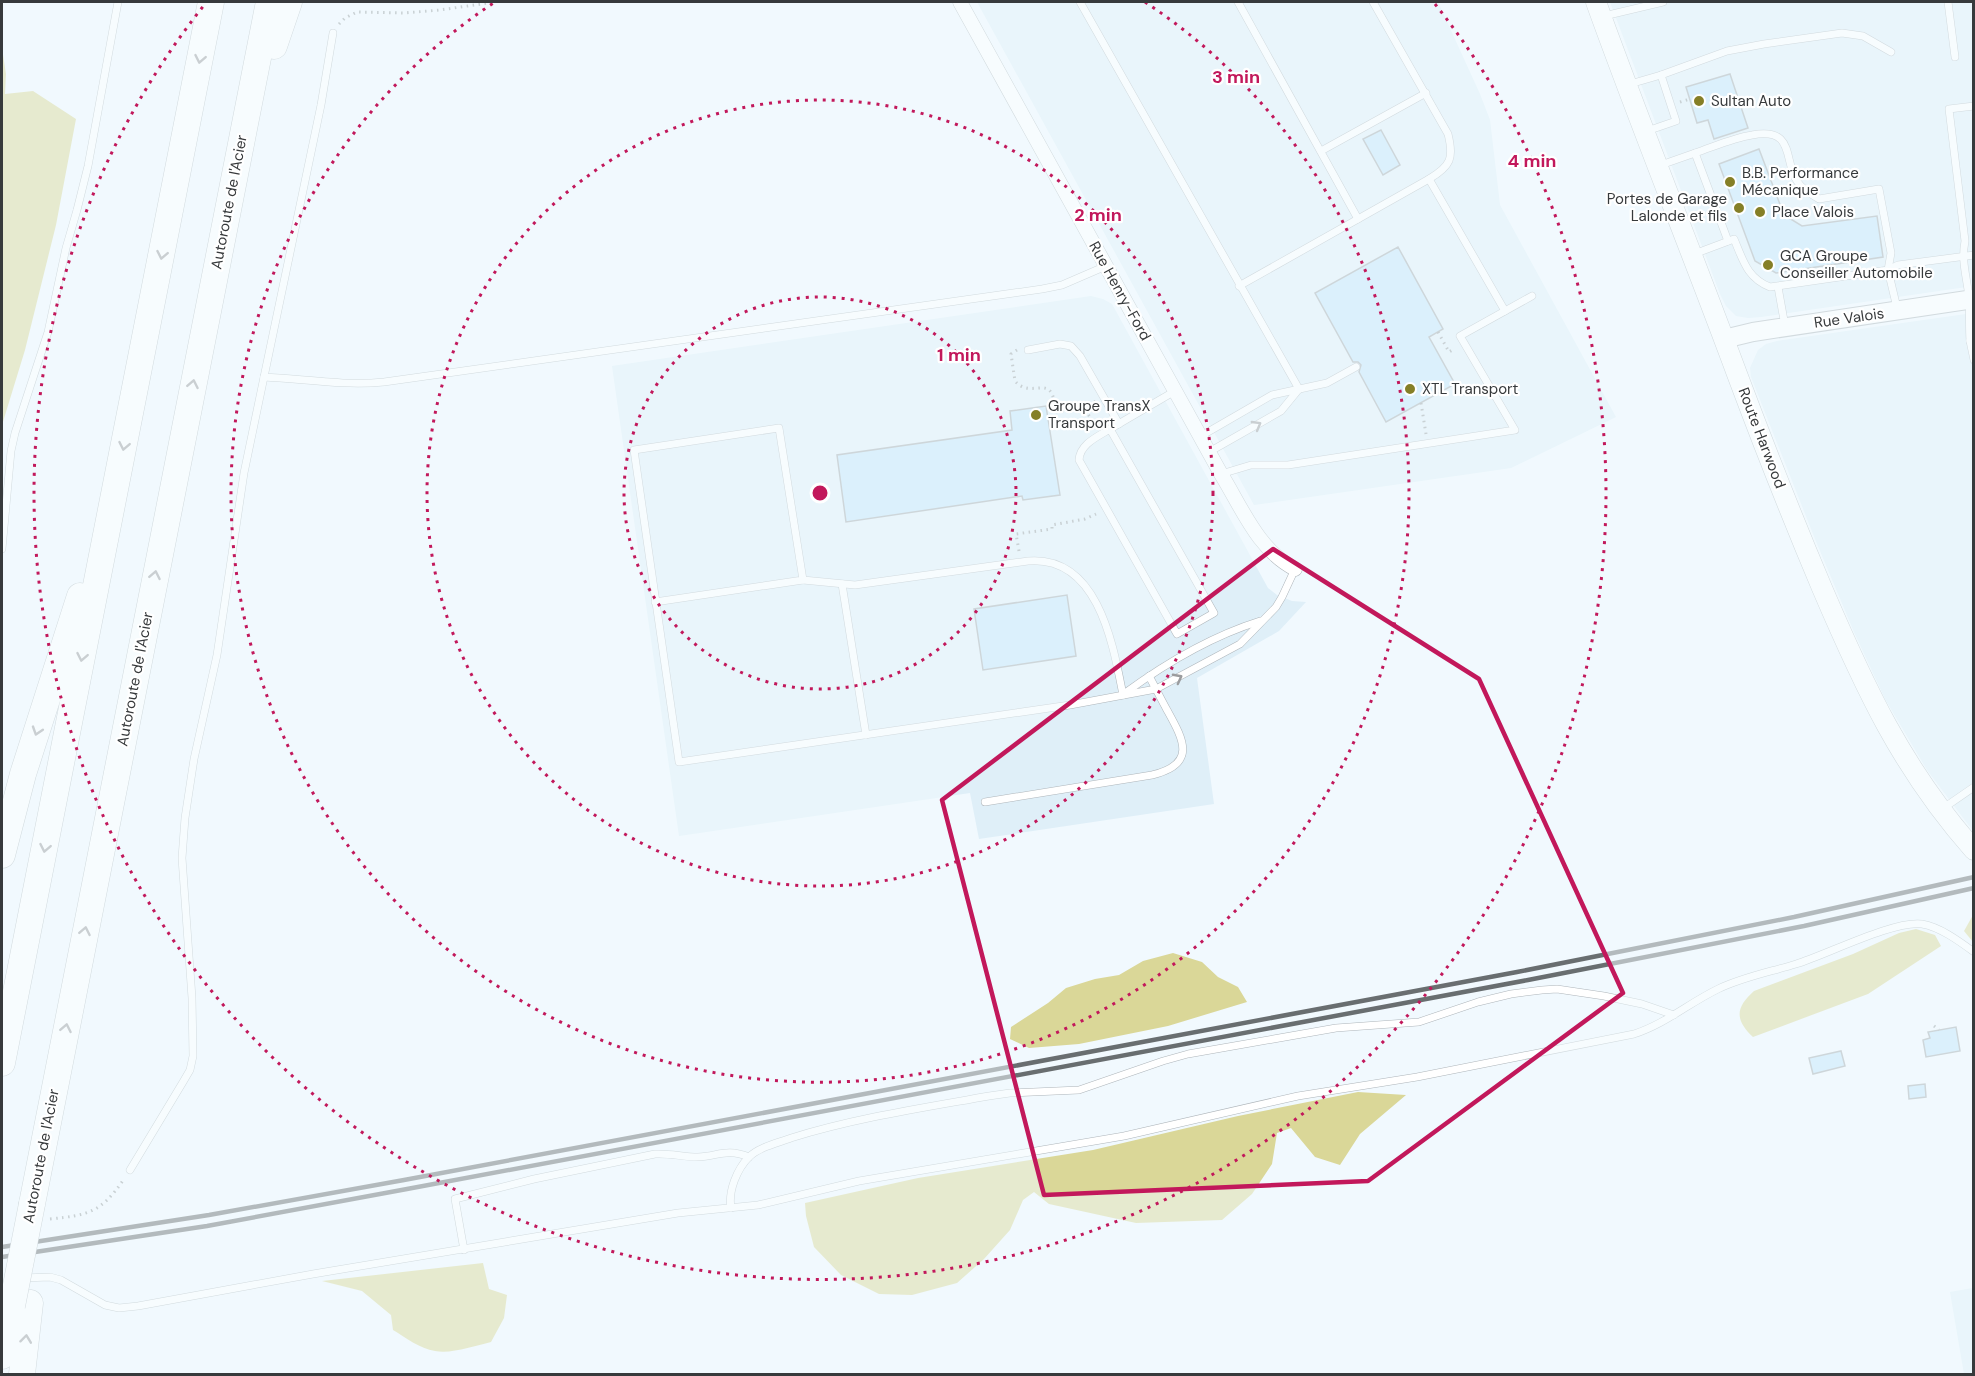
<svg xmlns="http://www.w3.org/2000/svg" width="1975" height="1376" font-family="'DM Sans',sans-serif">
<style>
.built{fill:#dfeff8}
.green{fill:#dad798}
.building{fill:#c1e5fa;stroke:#a4acb0;stroke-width:1.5}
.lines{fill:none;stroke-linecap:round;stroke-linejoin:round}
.service-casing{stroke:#aeb5ba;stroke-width:8}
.minor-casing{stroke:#aeb5ba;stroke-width:15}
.tertiary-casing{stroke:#aeb5ba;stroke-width:20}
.secondary-casing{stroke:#aeb5ba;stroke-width:21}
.motorway-casing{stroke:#aeb5ba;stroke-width:27}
.path{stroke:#999fa2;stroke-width:3;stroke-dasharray:1.5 4.5;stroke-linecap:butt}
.service{stroke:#fff;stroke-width:7}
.minor{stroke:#fff;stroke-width:14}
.tertiary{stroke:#fff;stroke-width:18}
.secondary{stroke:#fff;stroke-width:20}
.motorway{stroke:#fff;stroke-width:26}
.rail{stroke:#696e70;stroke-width:4.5}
.motorway-bridge-casing{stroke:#aeb5ba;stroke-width:27;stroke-linecap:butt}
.motorway-bridge{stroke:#fff;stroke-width:26}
.oneway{stroke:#9b9c9e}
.marked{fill:none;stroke:#c2185b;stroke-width:4.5;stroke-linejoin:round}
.ring{fill:none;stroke:#c2185b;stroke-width:3;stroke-dasharray:3 6}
.poi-dot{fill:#857f27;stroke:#fff;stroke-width:2}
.labels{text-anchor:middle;stroke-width:4.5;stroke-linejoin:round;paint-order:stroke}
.poi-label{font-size:15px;fill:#373a3c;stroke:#fff;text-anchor:start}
.street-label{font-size:15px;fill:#373a3c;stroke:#fff}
.centre{fill:#c2185b;stroke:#fff;stroke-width:3}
.ring-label{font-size:18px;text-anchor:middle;font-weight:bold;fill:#c2185b;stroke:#fff;stroke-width:4.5;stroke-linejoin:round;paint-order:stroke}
</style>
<rect width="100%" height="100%" fill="#f1f9fe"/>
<g class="built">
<path d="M977,2H1438L1480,94L1490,120L1500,205L1616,417L1511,468L1254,505Z"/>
<path d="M1610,2H1973V286L1761,317L1748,318L1736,316L1726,306L1720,294Z"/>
<path d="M1091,296L1103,299L1112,304L1268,588L1277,595L1292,601L1306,602L1279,631L1197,678L1214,804L979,839L970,793L679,836L612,366Z"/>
<path d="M1973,313V831L1927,770L1885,699L1854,632L1815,539L1751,377L1750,368L1758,350L1766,344L1777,341Z"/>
<path d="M1973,1288V1374H1964L1950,1292Z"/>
</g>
<g class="green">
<path d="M2,48L6,74L5,94L33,91L76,119L56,225L25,350L2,425Z"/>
<path d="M1973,915V942L1964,931Z"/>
<path d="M1916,929L1935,935L1941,946L1868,994L1753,1037C1735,1020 1735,1008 1754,991L1853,954L1899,933Z"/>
<path d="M1173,953L1202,962L1218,977L1238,987L1247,1002L1168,1026L1079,1044L1029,1048L1010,1039L1011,1027L1048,1003L1066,988L1095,979L1119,975L1143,961Z"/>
<path d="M1358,1092L1406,1095L1360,1134L1340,1165L1315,1157L1291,1128L1277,1133L1272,1164L1252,1194L1222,1220L1136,1223L1049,1204L1034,1192L1023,1200L1010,1230L984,1259L957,1283L912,1295L879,1294L841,1275L814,1247L806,1216L805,1203L918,1178L1093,1150L1238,1116Z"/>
<path d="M483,1263L489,1289L507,1295L504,1318L491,1342C474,1346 452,1354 435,1351C420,1349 405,1337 393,1330L391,1315L362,1291L322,1281Z"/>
</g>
<g class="building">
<path d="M1730,74L1748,128L1714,139L1708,120L1697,123L1686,87Z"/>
<path d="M1381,130L1400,165L1383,175L1363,139Z"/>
<path d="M1759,149L1784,215L1802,226L1877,216L1883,257L1776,273L1755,261L1719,164Z"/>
<path d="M1398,247L1443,329L1429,337L1455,384L1386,422L1359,372L1361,365L1358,362H1353L1315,293Z"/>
<path d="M1046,406L1060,495L1023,500L1022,496L846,522L837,455L1012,430L1010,411Z"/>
<path d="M1067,595L1076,656L983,670L974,609Z"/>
<path d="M1956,1027L1960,1051L1926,1057L1923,1040L1930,1038L1928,1032Z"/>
<path d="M1841,1051L1845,1066L1813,1074L1809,1058Z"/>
<path d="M1925,1084L1926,1097L1909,1099L1908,1086Z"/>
</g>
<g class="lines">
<defs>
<g id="service">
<path d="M1080,2L1299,389"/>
<path d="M1238,2L1358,219L1239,286"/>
<path d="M1373,2L1448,134C1454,158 1451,166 1429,179"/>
<path d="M1948,2L1955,57"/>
<path d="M1604,16L1663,2"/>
<path d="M333,33L321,105L264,377C304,379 344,386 384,382L1042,289L1062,285L1106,266"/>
<path d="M1661,75L1727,51L1764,44L1842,33L1863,36L1891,52"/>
<path d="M1630,84L1661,75L1676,121L1647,131"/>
<path d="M1974,106L1949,109L1965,241C1961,262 1967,277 1969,298C1970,312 1969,326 1970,341L1974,340"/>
<path d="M1321,151L1426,93"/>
<path d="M1695,153C1713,147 1733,138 1752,135C1796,127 1783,160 1797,181C1801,188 1812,195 1819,199L1879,189L1891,253L1888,270"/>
<path d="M1658,166L1695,153L1728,241"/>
<path d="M1358,219L1429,179L1505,311"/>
<path d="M1694,254L1734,239C1743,260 1747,278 1770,287L1888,270L1897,308"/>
<path d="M1888,270L1898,265L1974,255"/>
<path d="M1778,287L1785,326"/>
<path d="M1970,341L1974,360"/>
<path d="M1028,350L1060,344L1071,346L1080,356L1119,424"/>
<path d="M1110,429L1214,613L1177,634L1079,460C1080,444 1097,437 1110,429L1175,391"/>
<path d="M1201,436L1272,395L1327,383L1356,367"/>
<path d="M1209,452L1281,411L1299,389"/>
<path d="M1221,474L1251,465H1288L1515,430L1460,336L1532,296"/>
<path d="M2,549L11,451L15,433L48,332L66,248L77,210L88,166L118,2"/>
<path d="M803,580L855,585L1028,561C1098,555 1113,644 1123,695"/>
<path d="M842,584L866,735"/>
<path d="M655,602L803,580L779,428L634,450L679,762L1070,705L1156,689L1240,644L1276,607L1282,597L1295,569"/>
<path d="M1125,693C1166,663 1212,636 1260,621"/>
<path d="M985,802L1152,775C1198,764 1183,739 1167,710C1161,699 1155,687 1149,676"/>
<path d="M1942,809L1974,787"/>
<path d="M130,1170L183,1082L190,1070L193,1056L192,998L182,858L185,818L194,759L217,655L244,473L264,377"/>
<path d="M731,1208C728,1191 737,1169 749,1157C759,1147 778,1143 791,1138C855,1118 922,1108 989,1096L1010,1093L1079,1090L1163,1061L1188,1054L1336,1028L1419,1022L1478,1002L1511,994L1542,990L1557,989L1604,996L1642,1004L1674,1015"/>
<path d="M464,1250L455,1199L534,1179L655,1154C670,1153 683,1157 698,1157C719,1156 726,1148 749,1157"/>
<path d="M23,1278L50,1277L61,1280L105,1305L119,1308L138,1306L313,1274L678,1213L758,1205L859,1181L1124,1136L1298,1096L1417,1077L1634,1034C1665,1024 1689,1003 1718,989C1743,977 1770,972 1796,964C1826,955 1894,920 1922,924C1940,927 1959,941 1974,952"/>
</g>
<path id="minor" d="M960,2L1221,474C1242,508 1258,550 1295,569"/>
<path id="tertiary" d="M1724,339L1753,332L1974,299"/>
<path id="secondary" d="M1596,2C1641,127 1691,250 1737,374C1764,446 1792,517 1822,588C1864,686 1902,769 1974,850"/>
<g id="motorway">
<path d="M274,46L289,2"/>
<path d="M2,855L23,774L80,596"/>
<path d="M2,1063L211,2"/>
<path d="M32,1204L269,2"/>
<path d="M2,1356L12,1306"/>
<path d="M22,1374L30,1303"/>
</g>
</defs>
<use href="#service" class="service-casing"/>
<use href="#minor" class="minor-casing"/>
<use href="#tertiary" class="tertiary-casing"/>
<use href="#secondary" class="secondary-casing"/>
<use href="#motorway" class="motorway-casing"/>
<g class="path">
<path d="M339,24L345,18L357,12L404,13L440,10L495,2"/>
<path d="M1680,102L1690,99"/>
<path d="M1438,332L1449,352L1454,349"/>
<path d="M1017,350L1011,354L1015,381C1032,401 1054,369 1055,412L1084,408L1095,425"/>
<path d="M1421,403L1426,434"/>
<path d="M1084,408L1096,401"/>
<path d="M1019,551L1016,534L1052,529V525L1085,519L1096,514"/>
<path d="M1934,1026L1939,1030"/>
<path d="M50,1219C88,1215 101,1213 124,1179"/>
</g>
<use href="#service" class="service"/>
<use href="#minor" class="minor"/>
<use href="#tertiary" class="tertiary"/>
<use href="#secondary" class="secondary"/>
<use href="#motorway" class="motorway"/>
<g class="rail">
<path d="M2,1247L209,1215L404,1180L1517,972L1794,917L1974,877"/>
<path d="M2,1257L207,1226L407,1189L1528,980L1804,926L1974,888"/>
</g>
<defs>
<path id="motorway-bridge" d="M12,1306L32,1204"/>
</defs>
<use href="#motorway-bridge" class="motorway-bridge-casing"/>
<use href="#motorway-bridge" class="motorway-bridge"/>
</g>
<defs><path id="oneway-chevron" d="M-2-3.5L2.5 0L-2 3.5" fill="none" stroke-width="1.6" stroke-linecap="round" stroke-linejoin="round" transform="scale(1.5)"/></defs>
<g class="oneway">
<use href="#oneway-chevron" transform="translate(200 59) rotate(101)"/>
<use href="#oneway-chevron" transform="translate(162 255) rotate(101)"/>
<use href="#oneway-chevron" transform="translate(193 384) rotate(-79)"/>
<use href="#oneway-chevron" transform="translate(1257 425) rotate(-30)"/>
<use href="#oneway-chevron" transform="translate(124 446) rotate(101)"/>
<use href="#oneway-chevron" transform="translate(155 575) rotate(-79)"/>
<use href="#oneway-chevron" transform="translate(82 657) rotate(101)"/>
<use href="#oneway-chevron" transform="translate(1178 678) rotate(-28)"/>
<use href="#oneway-chevron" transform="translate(37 731) rotate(108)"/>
<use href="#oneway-chevron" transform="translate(45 848) rotate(101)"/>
<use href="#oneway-chevron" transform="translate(85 931) rotate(-79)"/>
<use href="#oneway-chevron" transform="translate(66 1028) rotate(-79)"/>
<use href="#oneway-chevron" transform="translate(26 1339) rotate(-83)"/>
</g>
<path d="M0 0H1975V1376H0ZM1273,549L1479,679L1623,993L1368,1181L1044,1195L942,800Z" fill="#f1f9fe" fill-opacity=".55" fill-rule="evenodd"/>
<path class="marked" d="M1273,549L1479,679L1623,993L1368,1181L1044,1195L942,800Z"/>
<g class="ring">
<circle cx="820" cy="493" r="196"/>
<circle cx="820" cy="493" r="393"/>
<path d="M1145 2A589 589 0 1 1 495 2"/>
<path d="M1435 4A786 786 0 1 1 205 4"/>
</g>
<g class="poi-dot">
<circle cx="1699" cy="101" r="6"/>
<circle cx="1730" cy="182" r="6"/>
<circle cx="1739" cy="208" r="6"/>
<circle cx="1760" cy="212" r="6"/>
<circle cx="1768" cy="265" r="6"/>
<circle cx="1410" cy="389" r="6"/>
<circle cx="1036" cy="415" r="6"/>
</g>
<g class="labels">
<g class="poi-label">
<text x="1711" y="106">Sultan Auto</text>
<text x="1742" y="178">B.B. Performance<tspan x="1742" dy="17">Mécanique</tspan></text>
<text x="1727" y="204" text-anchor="end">Portes de Garage<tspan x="1727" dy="17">Lalonde et fils</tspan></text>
<text x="1772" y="217">Place Valois</text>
<text x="1780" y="261">GCA Groupe<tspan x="1780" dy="17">Conseiller Automobile</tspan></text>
<text x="1422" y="394">XTL Transport</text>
<text x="1048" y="411">Groupe TransX<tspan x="1048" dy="17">Transport</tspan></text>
</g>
<g class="street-label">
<text transform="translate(229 202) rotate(-79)" y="5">Autoroute de l'Acier</text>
<text transform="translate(1120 291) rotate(61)" y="5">Rue Henry-Ford</text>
<text transform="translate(1849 318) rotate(-8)" y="5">Rue Valois</text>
<text transform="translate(1762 438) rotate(69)" y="5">Route Harwood</text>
<text transform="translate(135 679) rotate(-79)" y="5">Autoroute de l'Acier</text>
<text transform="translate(41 1156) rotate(-79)" y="5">Autoroute de l'Acier</text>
</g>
</g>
<circle cx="820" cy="493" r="9" class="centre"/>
<g class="ring-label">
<text x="1236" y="83">3 min</text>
<text x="1532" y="167">4 min</text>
<text x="1098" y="221">2 min</text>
<text x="959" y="361">1 min</text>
</g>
<rect width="1975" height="1376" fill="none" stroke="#373a3c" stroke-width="6"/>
</svg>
